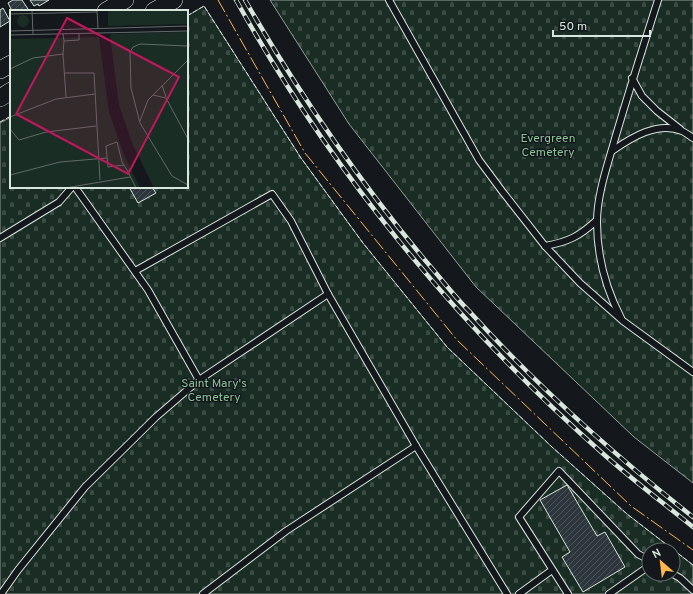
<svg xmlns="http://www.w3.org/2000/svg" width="693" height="594" font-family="Overpass,sans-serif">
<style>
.cemetery{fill:url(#cemetery-stones);stroke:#939e99;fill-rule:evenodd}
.building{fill:url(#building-hatch);stroke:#d8e6dc}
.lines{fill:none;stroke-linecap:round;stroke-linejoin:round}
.lane-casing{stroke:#d8e6dc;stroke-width:8}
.secondary-casing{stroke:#d8e6dc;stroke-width:18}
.lane{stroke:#14181c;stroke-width:6}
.secondary{stroke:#14181c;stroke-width:17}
.rail-casing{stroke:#d8e6dc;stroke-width:4.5}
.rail{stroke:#14181c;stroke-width:3;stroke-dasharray:9;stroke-linecap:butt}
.fence{stroke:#d8e6dc;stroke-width:1;stroke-dasharray:5 2;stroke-linecap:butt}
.power{stroke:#ffb74d;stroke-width:1;stroke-dasharray:14 3 2 3;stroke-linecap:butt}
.labels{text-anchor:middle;stroke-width:3;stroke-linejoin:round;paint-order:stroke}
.park-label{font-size:12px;fill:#8ac095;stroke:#14181c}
.inset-road{fill:none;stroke:#626a69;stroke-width:1}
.view{fill:#c2185b;fill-opacity:0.15;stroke:#c2185b;stroke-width:2}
.inset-edge{fill:none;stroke:#d8e6dc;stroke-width:2}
</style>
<defs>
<pattern id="cemetery-stones" width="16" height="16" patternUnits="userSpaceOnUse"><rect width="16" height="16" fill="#1a2d24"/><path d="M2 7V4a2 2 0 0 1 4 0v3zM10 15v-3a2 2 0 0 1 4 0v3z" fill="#3b4b43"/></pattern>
<pattern id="building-hatch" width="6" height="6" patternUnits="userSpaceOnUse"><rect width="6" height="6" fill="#2c363c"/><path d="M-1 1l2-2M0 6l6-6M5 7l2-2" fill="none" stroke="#4a5358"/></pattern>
</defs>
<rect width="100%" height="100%" fill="#14181c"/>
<g class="cemetery">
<path d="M270,0H693V483L634,437L476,287L349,124Z"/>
<path d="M204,6L301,158L363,243L447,347L552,447L627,514L693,565V594H0V123L11,117V187H187V16ZM649,550H673V574H649Z"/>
</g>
<g class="building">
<path d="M13,0H22L28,9L25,11H12L8,3Z"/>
<path d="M30,0H49L39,6L38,4L34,6Z"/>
<path d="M3,8L10,21L0,27V10Z"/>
<path d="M129,187H152L156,193L138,203Z"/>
<path d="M567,485L597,536L605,532L625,567L583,592L562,557L570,552L540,500Z"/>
</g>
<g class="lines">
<defs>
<g id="lane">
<path d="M389,0L479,160L502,191L545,246L580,283L623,321L693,372"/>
<path d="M632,78L642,96L657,111L680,129"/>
<path d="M612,151C632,137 658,121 682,131C686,133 690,136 693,138"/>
<path d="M75,187L148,290L199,380"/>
<path d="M0,238L59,202L72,187"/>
<path d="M545,246C568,242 580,236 597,220"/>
<path d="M135,271L272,194L291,221L328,294L416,446L507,594"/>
<path d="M621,318C606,289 597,255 597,222C597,195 607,167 614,142C628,94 643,47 658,0"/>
<path d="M673,574L680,578L693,590"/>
<path d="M1,594L18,570L85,487L156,417L199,380L328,294"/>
<path d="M203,594L286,531L416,446"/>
<path d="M519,594L552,570"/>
<path d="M568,594L519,517L559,471L638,554L649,560"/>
<path d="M609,594L649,566"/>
</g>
<g id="secondary">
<path d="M106,11L125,0"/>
<path d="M154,11L174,0"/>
<path d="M0,70L11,64"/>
<path d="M0,98L11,91"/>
</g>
</defs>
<use href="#lane" class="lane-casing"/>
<use href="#secondary" class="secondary-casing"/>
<use href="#lane" class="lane"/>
<use href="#secondary" class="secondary"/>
<defs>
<g id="rail">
<path d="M236,0C330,169 455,323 600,451C630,478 662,502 693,527"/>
<path d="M245,0C298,92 356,177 424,259C439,276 453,295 469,311C537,386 613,454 693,517"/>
</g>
</defs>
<use href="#rail" class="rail-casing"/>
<use href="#rail" class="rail"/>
<g class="fence">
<path d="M187,16L204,6L301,158L363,243L447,347L552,447L627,514L693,565"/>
<path d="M0,122L11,116"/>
</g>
<path class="power" d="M218,0L305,153L457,340L631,506L693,550"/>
</g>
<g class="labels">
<g class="park-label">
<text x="548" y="142">Evergreen<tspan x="548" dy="14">Cemetery</tspan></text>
<text x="214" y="387">Saint Mary's<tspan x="214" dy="14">Cemetery</tspan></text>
</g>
</g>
<g transform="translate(10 10)">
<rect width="178" height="178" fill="#14181c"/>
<path d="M98,0H178V14L98,16ZM178,22V178H144L122,133L109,95L100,26L102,24ZM89,27L99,102L114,145L130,178H0V29Z" fill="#1a2d24"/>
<path d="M7 11a6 6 0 1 1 12 0a6 6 0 1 1-12 0Z" fill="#1a2d24"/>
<path class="inset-road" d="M22,0L23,24M87,0L88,18M123,0H146M0,4L87,2M0,21L178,16M53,24L54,31L69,30V23M0,25L178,21M178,36L130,34L123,37L120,42L121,78L130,113L162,166L178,175M53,44L56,87M0,59L23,48L53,44L54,31M55,63H84L90,170M152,75L156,87M143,85L156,88L178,129M0,107L46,89L85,84M130,111L138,90L178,50M0,119L9,130L36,122L86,116M114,155L98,157L96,136L107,132L112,152L117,160L126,178M0,165L50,152L97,148M55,178L120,167"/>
<path class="view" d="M57,8L169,67L118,164L6,104Z"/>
<rect width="178" height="178" class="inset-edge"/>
</g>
<g transform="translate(661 562) rotate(332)"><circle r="19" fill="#14181c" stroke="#626a69"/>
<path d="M0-3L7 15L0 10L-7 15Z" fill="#ffb74d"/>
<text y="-6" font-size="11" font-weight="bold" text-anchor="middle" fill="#d8e6dc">N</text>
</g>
<path d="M553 30v6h97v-6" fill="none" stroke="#d8e6dc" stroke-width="2"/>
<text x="559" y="30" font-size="12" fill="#d8e6dc" stroke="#14181c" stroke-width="3" paint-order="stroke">50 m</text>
</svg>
